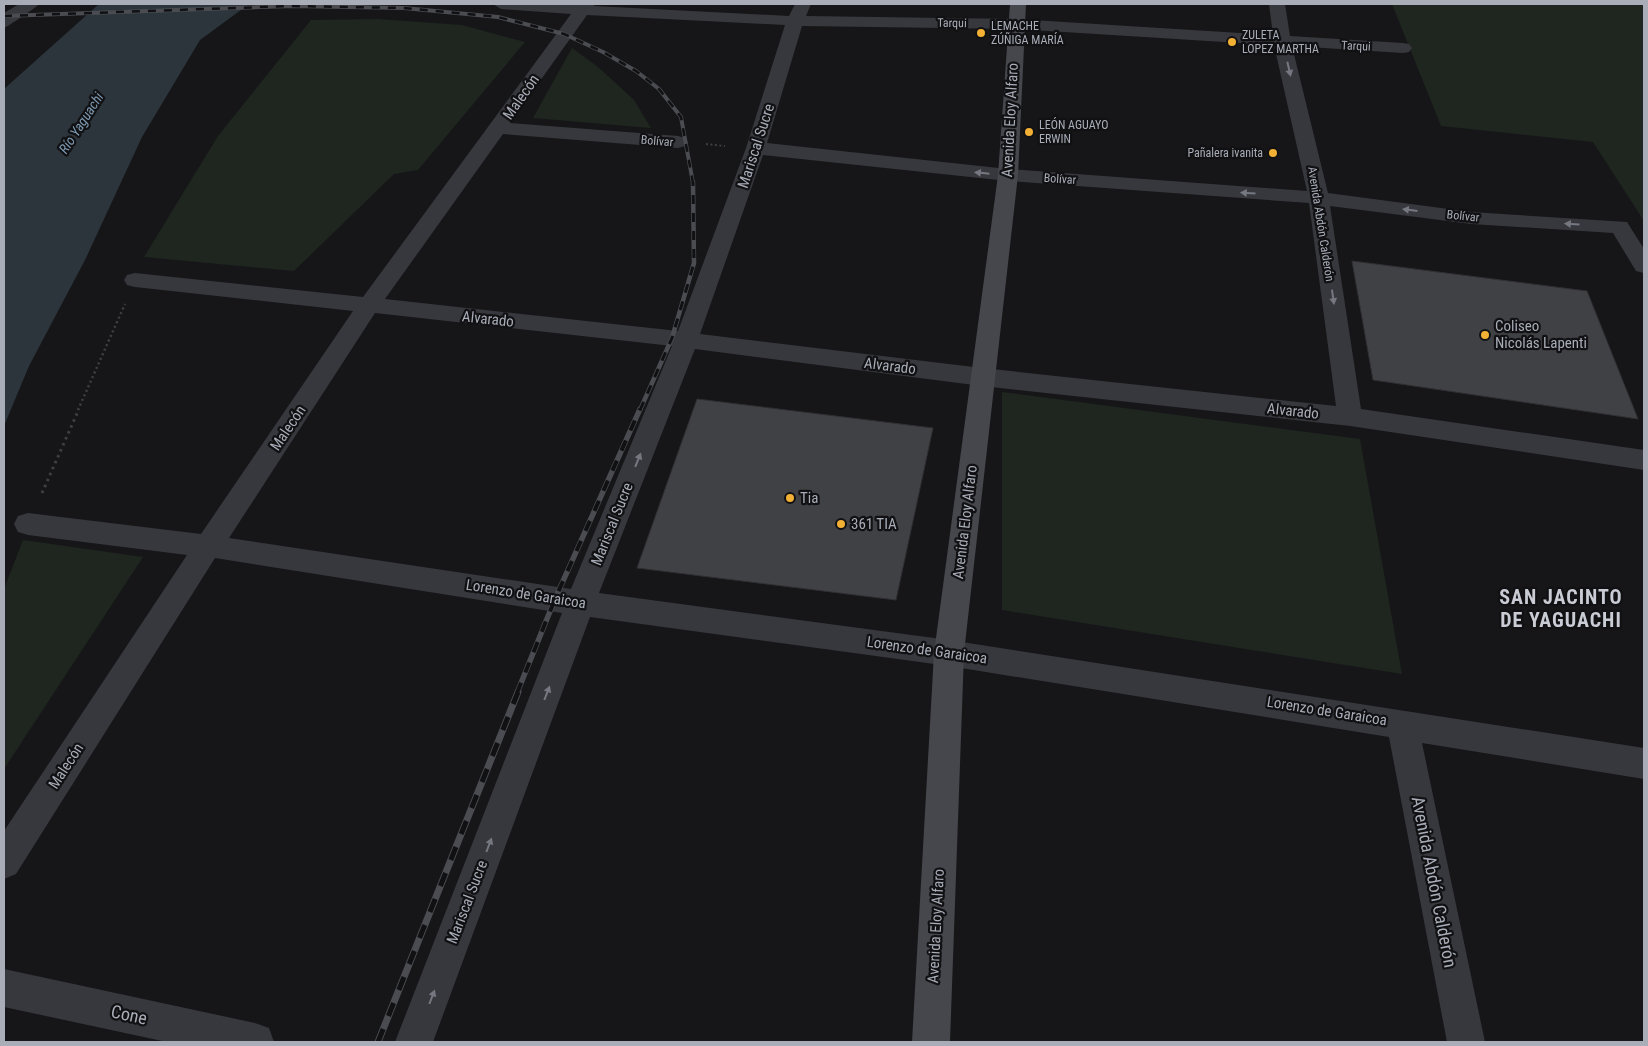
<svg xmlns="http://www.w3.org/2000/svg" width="1648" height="1046" font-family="'Roboto Condensed',sans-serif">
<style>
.green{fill:#1e261f}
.water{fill:#2c353c}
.building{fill:#404145;stroke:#303034}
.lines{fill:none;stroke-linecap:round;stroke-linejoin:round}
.path-far2{stroke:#3d3f44;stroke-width:2;stroke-dasharray:2 2.5;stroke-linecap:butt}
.path-far1{stroke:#3d3f44;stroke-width:2.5;stroke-dasharray:2 3;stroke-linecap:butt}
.path{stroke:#3d3f44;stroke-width:3;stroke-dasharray:2.5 4;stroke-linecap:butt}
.street{fill:#37383d;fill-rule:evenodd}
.secondary{fill:#45474d;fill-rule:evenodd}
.rail-far3-casing{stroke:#4a4c52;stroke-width:4}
.rail-far2-casing{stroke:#4a4c52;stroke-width:4.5}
.rail-far1-casing{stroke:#4a4c52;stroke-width:5.5}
.rail-casing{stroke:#4a4c52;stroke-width:7}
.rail-far3{stroke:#111113;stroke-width:2.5;stroke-dasharray:8;stroke-linecap:butt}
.rail-far2{stroke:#111113;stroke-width:3;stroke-dasharray:9;stroke-linecap:butt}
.rail-far1{stroke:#111113;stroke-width:4;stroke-dasharray:11;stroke-linecap:butt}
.rail{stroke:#111113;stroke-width:5;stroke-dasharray:14;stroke-linecap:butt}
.oneway{fill:#757881}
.poi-dot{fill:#f2b134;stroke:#111113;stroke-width:2}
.labels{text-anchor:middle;stroke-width:4.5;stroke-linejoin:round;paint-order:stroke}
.far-street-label{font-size:12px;fill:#a8adb8;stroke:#111113}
.far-poi-label{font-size:12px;fill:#a8adb8;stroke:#111113;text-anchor:start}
.far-water-label{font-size:14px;font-style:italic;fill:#7f9bb3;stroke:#111113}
.street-label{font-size:15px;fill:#a8adb8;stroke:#111113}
.poi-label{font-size:15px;fill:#a8adb8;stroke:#111113;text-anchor:start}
.near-street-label{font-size:18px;fill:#a8adb8;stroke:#111113}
.district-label{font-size:20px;font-weight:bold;letter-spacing:1px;fill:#c9ccd4;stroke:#111113}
</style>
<rect width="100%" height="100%" fill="#161618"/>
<g class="green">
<path d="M1392,4H1644V221L1593,142L1441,126Z"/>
<path d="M378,19L462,25L525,42L418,170L394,174L294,271L144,257L218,136L311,20Z"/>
<path d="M572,48L598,67L634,100L651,128L533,118Z"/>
<path d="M1002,392L1360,439L1402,674L1002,610Z"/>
<path d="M23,540L143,557L4,769V589Z"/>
</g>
<path class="water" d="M99,4H249L200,40L142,137L85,260L29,366L4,426V89Z"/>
<g class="building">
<path d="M1352,261L1587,291L1638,419L1373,380Z"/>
<path d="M697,399L933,428L896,600L637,568Z"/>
</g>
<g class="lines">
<path class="path-far2" d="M706,144L725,146"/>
<path class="path-far1" d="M78,410L125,304"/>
<path class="path" d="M42,493L79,409"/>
<g class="street">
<path d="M19,4H39C37,7 7,27 4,28V13Z"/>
<path d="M493,4H595L594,6L789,16L795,4H811L806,16L1015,19L1273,35L1269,4H1285L1290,36L1403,43L1409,44L1412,48L1409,52L1403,53L1292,46L1328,193L1471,212L1627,222L1644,249V273L1636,271L1613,233L1471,224L1330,206L1361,409L1644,450V470L1350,426L982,386L695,349L599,593L949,640L1644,748V779L1422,743L1485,1042H1447L1389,737L949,666L590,617L433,1042H395L562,613L215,558L16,874L4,879V831L187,555L28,535L18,532L14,524L18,516L28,513L201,534L353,311L135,287L127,285L124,280L127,275L135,273L363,297L571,14L501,9ZM587,15L785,25L746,148L678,331L385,299L503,134L678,148L685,146L688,142L685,138L678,136L510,123ZM802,26L1015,29L1274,45L1307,191L1008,169L767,143ZM763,155L1008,181L1309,203L1336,406L982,368L700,334ZM375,313L672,346L571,589L229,538Z"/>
<path d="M4,969L255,1023L269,1028L274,1042H167L4,1007Z"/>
</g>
<path class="secondary" d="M1010,4H1026L1018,175L964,653L950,1042H912L934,653L998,175Z"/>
<defs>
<path id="rail-far3" d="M4,16L292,6L404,8L498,17L564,34L603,52L636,71L659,89L681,117L693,183"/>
<path id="rail-far2" d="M640,410L672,338L694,263L693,182"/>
<path id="rail-far1" d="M517,693L555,599L640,409"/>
<path id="rail" d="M378,1042L518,692"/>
</defs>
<use href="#rail-far3" class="rail-far3-casing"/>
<use href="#rail-far2" class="rail-far2-casing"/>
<use href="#rail-far1" class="rail-far1-casing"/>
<use href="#rail" class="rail-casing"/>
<use href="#rail-far3" class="rail-far3"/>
<use href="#rail-far2" class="rail-far2"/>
<use href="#rail-far1" class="rail-far1"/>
<use href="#rail" class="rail"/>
</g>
<defs><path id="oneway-solid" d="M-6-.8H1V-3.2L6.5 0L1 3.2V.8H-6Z" transform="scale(1.25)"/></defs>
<g class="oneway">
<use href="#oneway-solid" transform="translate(1289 69) rotate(77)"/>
<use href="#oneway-solid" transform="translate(982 173) rotate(-174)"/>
<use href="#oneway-solid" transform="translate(1248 193) rotate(-176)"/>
<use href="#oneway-solid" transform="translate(1410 210) rotate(-173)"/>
<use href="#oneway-solid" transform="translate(1572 224) rotate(-176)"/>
<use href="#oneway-solid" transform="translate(1333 297) rotate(82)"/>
<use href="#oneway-solid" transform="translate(638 460) rotate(-68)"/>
<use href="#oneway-solid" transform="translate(547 693) rotate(-69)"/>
<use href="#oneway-solid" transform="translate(489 845) rotate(-69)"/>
<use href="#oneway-solid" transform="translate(432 997) rotate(-69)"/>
</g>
<g class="poi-dot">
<circle cx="981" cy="33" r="5"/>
<circle cx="1232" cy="42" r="5"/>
<circle cx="1029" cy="132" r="5"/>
<circle cx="1273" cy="153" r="5"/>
<circle cx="1485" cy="335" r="5"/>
<circle cx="790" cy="498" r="5"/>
<circle cx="841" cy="524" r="5"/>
</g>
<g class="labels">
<g class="far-street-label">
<text transform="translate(952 23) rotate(1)" y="4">Tarqui</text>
<text transform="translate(1356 46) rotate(3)" y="4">Tarqui</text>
<text transform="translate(657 141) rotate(5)" y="4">Bolívar</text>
<text transform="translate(1060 179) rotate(4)" y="4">Bolívar</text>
<text transform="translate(1463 216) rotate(6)" y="4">Bolívar</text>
<text transform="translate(1321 224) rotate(81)" y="4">Avenida Abdón Calderón</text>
</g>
<g class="far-poi-label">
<text x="991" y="30">LEMACHE<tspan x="991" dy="14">ZÚÑIGA MARÍA</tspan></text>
<text x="1242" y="39">ZULETA<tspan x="1242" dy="14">LOPEZ MARTHA</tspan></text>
<text x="1039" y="129">LEÓN AGUAYO<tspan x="1039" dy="14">ERWIN</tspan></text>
<text x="1263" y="157" text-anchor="end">Pañalera ivanita</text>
</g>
<g class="far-water-label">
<text transform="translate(81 123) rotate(-57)" y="5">Río Yaguachi</text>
</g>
<g class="street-label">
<text transform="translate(521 97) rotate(-55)" y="5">Malecón</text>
<text transform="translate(1010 120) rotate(-87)" y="5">Avenida Eloy Alfaro</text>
<text transform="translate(756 146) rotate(-72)" y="5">Mariscal Sucre</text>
<text transform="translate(488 319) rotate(6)" y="5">Alvarado</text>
<text transform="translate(890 366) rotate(7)" y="5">Alvarado</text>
<text transform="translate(1293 411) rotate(6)" y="5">Alvarado</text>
<text transform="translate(288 428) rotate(-56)" y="5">Malecón</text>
<text transform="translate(965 522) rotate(-83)" y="5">Avenida Eloy Alfaro</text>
<text transform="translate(612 524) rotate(-68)" y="5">Mariscal Sucre</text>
<text transform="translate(526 594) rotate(9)" y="5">Lorenzo de Garaicoa</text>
<text transform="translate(927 650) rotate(8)" y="5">Lorenzo de Garaicoa</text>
<text transform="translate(1327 711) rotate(9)" y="5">Lorenzo de Garaicoa</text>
<text transform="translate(66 766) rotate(-57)" y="5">Malecón</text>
<text transform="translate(467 902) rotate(-69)" y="5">Mariscal Sucre</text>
<text transform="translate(936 926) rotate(-87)" y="5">Avenida Eloy Alfaro</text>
</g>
<g class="poi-label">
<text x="1495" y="331">Coliseo<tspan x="1495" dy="17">Nicolás Lapenti</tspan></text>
<text x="800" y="503">Tia</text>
<text x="851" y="529">361 TIA</text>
</g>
<g class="near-street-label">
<text transform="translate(1434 882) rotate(79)" y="6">Avenida Abdón Calderón</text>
<text transform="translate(129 1015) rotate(12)" y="6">Cone</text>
</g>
<g class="district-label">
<text x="1561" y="604">SAN JACINTO<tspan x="1561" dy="23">DE YAGUACHI</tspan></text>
</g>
</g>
<rect width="1648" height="1046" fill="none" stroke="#a8adb8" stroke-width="10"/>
</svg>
